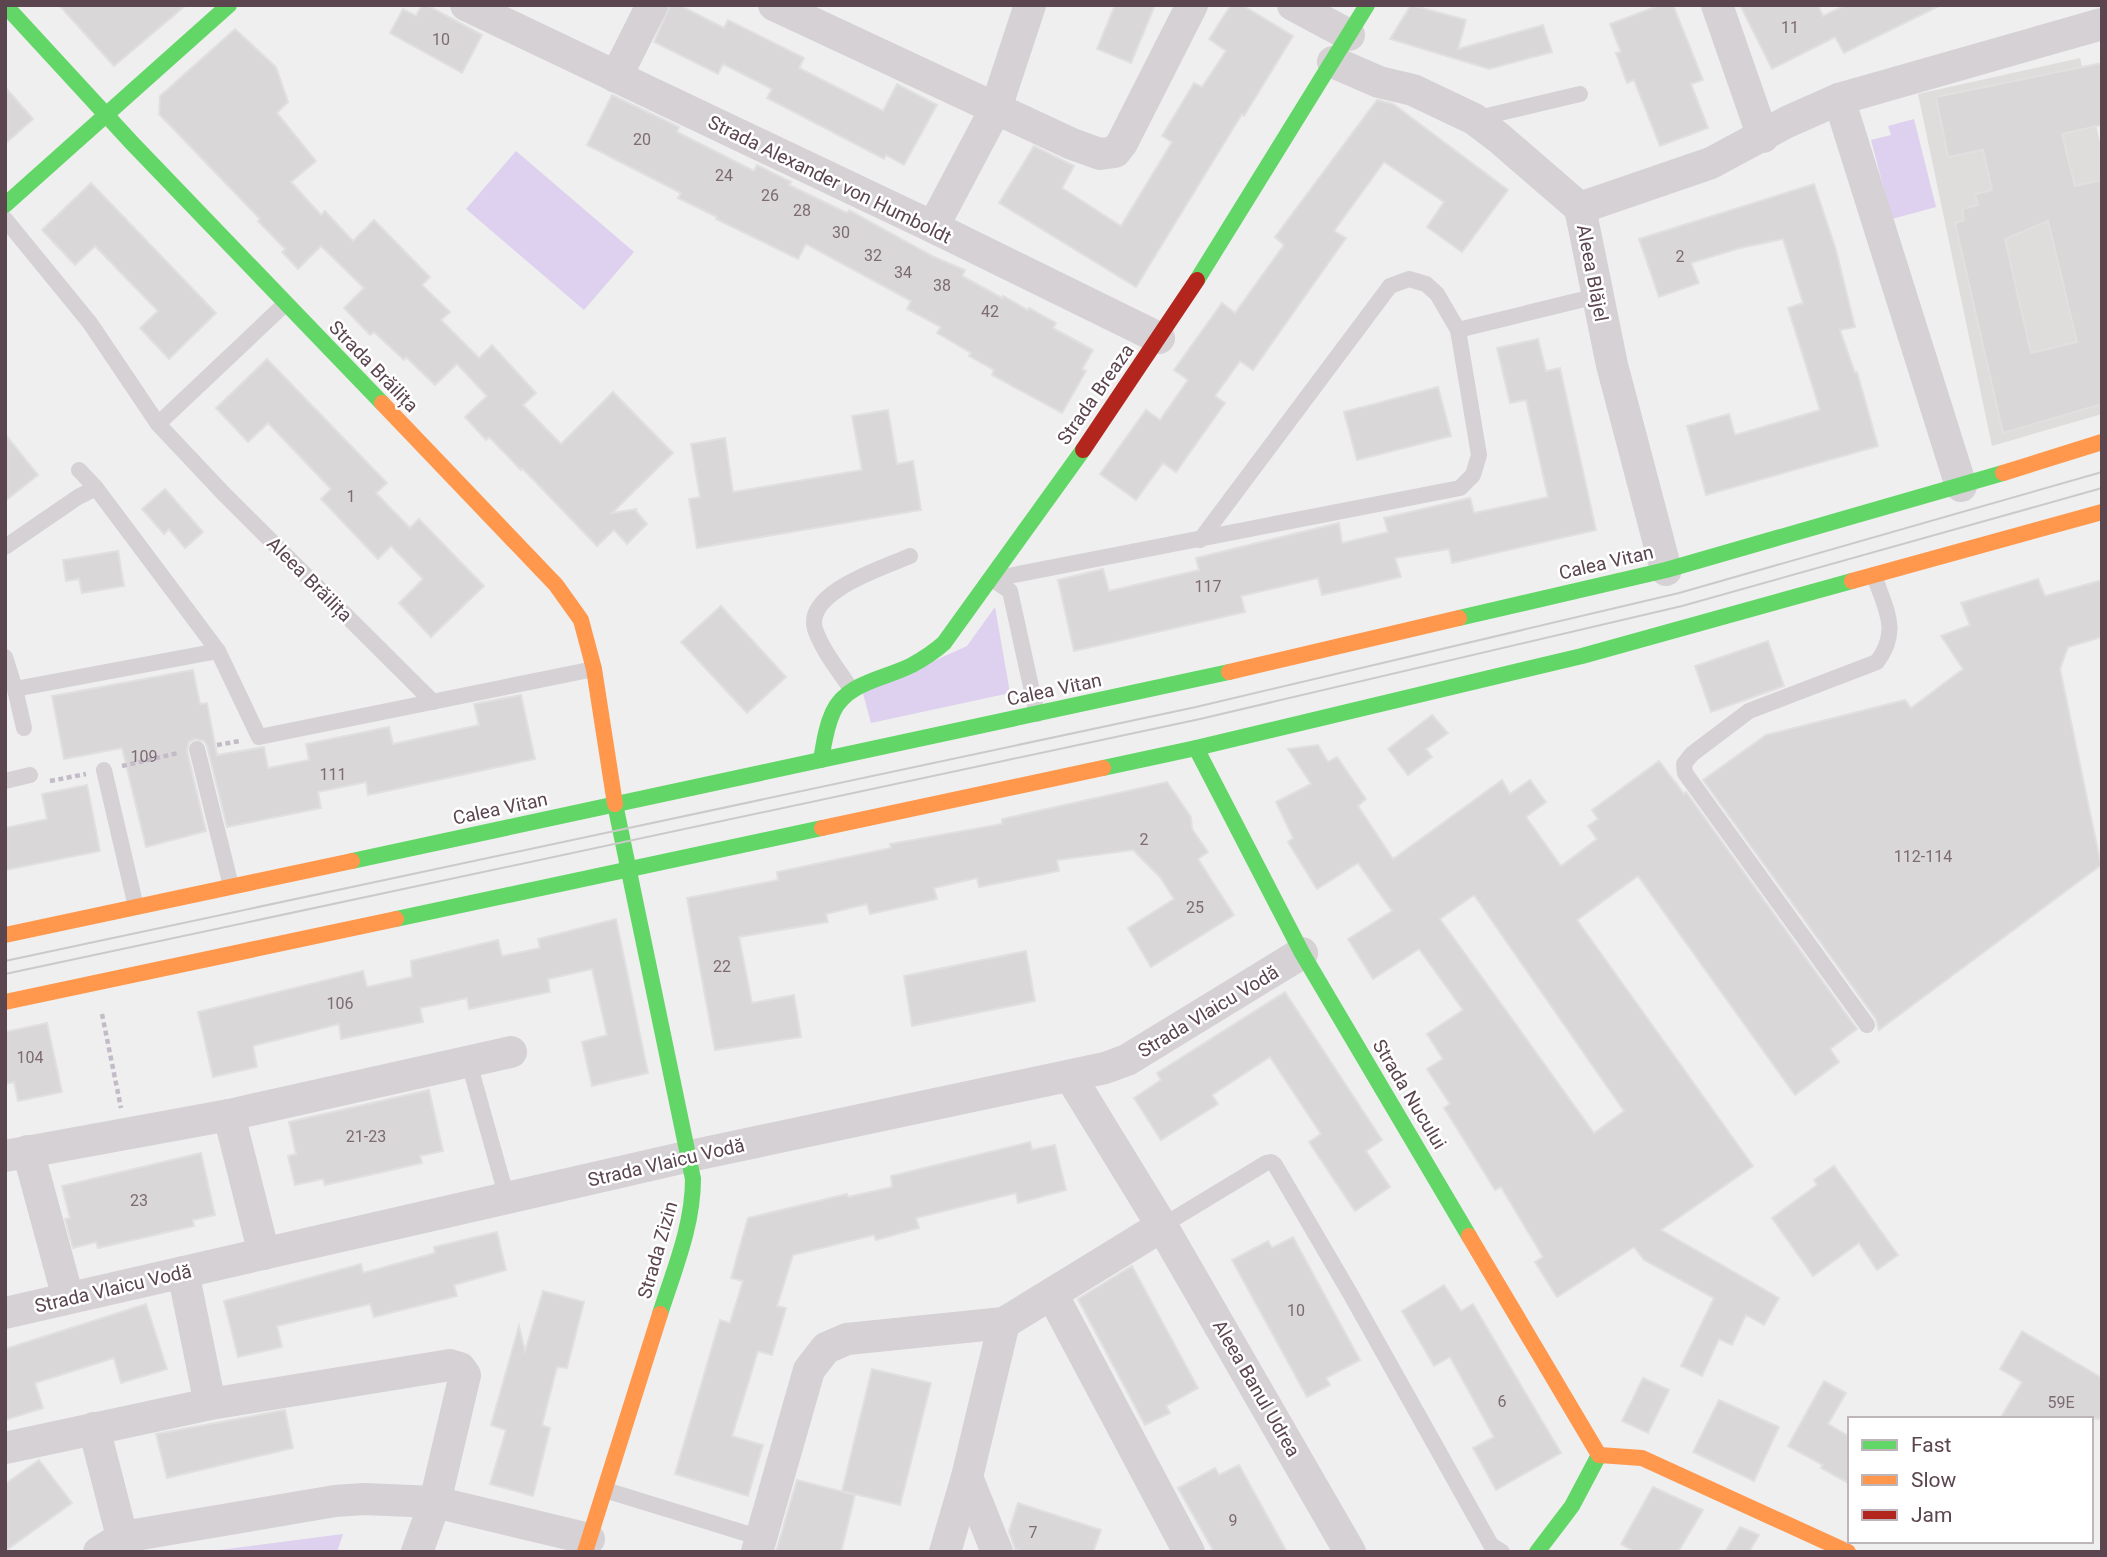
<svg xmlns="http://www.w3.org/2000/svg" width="2107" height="1557" font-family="Roboto,sans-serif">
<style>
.education{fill:#dedddc}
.green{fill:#ded1ef}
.building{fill:#dad7d8;stroke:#e1e0e0;stroke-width:2;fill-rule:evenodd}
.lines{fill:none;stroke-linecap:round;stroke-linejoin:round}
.path{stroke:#c4bbc8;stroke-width:4.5;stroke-dasharray:5 3.5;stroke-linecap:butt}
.lane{stroke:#d6d1d4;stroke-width:16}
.street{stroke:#d6d1d4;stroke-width:32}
.fast{stroke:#63d668;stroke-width:16}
.slow{stroke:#ff974d;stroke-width:16}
.jam{stroke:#b3261e;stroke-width:16}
.tram{stroke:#ccc9ca;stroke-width:2}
.labels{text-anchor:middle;stroke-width:5;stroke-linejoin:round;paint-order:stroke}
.number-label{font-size:16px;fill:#7c6b73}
.street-label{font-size:19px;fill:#5b454f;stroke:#fff}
</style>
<rect width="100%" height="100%" fill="#eeefee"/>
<path class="education" d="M2080,58L2102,151V414L1992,446L1918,94Z"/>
<g class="green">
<path d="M1914,119L1936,207L1892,219L1871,140L1891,135L1888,126Z"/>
<path d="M516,151L634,252L584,310L466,209Z"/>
<path d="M995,607L1010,693L871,723L862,690L881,685L967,646Z"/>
<path d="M343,1534L337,1552H204Z"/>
</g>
<g class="building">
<path d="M59,5H186L114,66Z"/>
<path d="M422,5H427L482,35L462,73L390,33L403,9L416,16Z"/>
<path d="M670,5H679L724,28L728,20L804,58L799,68L883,111L897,84L937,105L904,165L886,155L884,159L767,98L772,89L723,64L718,74L654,42Z"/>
<path d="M1115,5H1155L1131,63L1097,49Z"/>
<path d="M1231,5H1242L1293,36L1244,116L1242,114L1136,287L999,203L1034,146L1074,166L1062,188L1121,226L1172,142L1162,136L1194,83L1202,87L1226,51L1209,39Z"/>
<path d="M1411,5L1466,20L1458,49L1543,25L1552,52L1489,69L1390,39Z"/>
<path d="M1660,5H1673L1703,80L1691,84L1708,128L1660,146L1634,80L1627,83L1616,53L1621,52L1610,24Z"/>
<path d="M1740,5H1818L1823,16L1846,5H1941L1844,53L1835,37L1772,69Z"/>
<path d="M235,29L276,67L288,102L277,113L316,161L291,182L321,215L325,211L353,241L374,220L430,277L422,285L450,312L441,320L479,358L492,345L536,393L523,405L561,444L613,392L673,453L612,513L637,509L635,510L647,524L627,544L614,530L597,546L522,468L521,470L489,437L486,440L465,417L487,396L457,364L435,385L406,357L404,360L374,332L370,335L344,308L364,288L321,246L298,269L282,252L285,249L258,221L260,219L159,114L160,96Z"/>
<path d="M2102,63V125L2062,134L2075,186L2102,180V404L2003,433L1955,223L1964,220L1962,209L1978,205L1975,194L1992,190L1983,150L1948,157L1936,97ZM2048,221L2077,342L2031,353L2005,239Z"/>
<path d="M5,87L33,119L5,144Z"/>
<path d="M612,95L679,127L677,132L754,171L757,165L791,182L789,185L847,213L849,210L934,257L965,270L962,276L1002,298L1003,296L1028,310L1029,308L1056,323L1053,328L1093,350L1082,369L1086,371L1062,413L992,375L994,370L969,356L971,353L937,333L941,327L907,309L911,301L806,244L798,259L716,219L717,217L678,198L681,193L587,145Z"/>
<path d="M1377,100L1393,104L1508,190L1462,252L1427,227L1444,202L1384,162L1334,231L1346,238L1253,370L1240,361L1215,396L1225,403L1176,472L1163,463L1136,500L1100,474L1146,410L1160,420L1188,380L1174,370L1222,303L1235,313L1284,245L1275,237Z"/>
<path d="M91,183L216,313L169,359L140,328L158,311L95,246L75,265L42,230Z"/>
<path d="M1814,184L1836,250L1855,327L1840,330L1855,373L1857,372L1878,446L1706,495L1687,426L1729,414L1735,435L1820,410L1788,308L1803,303L1783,239L1740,248L1691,263L1699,283L1659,297L1639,239Z"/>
<path d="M1538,339L1546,371L1560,368L1596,530L1452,563L1449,549L1395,558L1401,577L1322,595L1318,578L1241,596L1245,612L1074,651L1058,580L1103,569L1109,591L1199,570L1196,558L1339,523L1342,543L1388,532L1384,518L1470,498L1474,513L1548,497L1526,400L1510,403L1497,348Z"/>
<path d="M267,359L387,483L376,493L410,528L419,519L484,586L431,637L399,603L423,579L391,546L378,559L321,499L331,489L268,423L248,442L216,408Z"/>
<path d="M1438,387L1451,436L1357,460L1344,412Z"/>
<path d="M888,410L897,464L913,461L921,510L697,548L689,499L700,497L691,444L725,438L733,492L862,470L852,416Z"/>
<path d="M5,434L38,475L5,501Z"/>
<path d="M165,489L203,532L185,548L169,529L164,534L142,509Z"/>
<path d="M118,551L124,586L82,593L79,579L66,581L63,560Z"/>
<path d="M2038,579L2045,596L2102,580V637L2068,647L2060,669L2101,865L1879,1030L1876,1019L1703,780L1766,735L1905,700L1911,708L1963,669L1941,636L1970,625L1961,603Z"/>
<path d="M721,606L786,677L747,713L681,642Z"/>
<path d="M1768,641L1784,686L1711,712L1695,666Z"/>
<path d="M193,670L200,704L207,703L217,755L264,747L268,768L309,760L306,744L389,727L393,744L479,725L474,704L521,695L535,759L368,795L366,782L318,792L321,808L227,827L207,746L204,741L195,739L189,742L187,751L206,831L146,847L122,748L64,759L52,696Z"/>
<path d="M1432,715L1448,733L1426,749L1432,757L1408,775L1388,749Z"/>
<path d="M1318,745L1328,762L1337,757L1366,799L1358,806L1393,859L1502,780L1510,794L1530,780L1546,802L1526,817L1561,866L1597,839L1588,826L1598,819L1592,810L1659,761L1684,794L1686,792L1857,1029L1830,1049L1839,1062L1795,1095L1638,876L1577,920L1753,1166L1661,1230L1779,1298L1764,1325L1746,1315L1732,1345L1719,1339L1702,1376L1681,1366L1714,1298L1644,1260L1634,1247L1557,1297L1535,1262L1543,1257L1501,1187L1495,1190L1456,1127L1444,1108L1450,1104L1427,1069L1443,1059L1427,1034L1463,1010L1419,949L1373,979L1348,939L1392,911L1358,863L1317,889L1288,842L1293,838L1276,802L1311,784L1288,749ZM1474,895L1624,1111L1594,1133L1440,919Z"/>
<path d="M1167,782L1191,817L1192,829L1208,852L1198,859L1234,915L1151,967L1128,928L1174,899L1160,877L1133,850L1057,860L1059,871L979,887L977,878L934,888L937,899L870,914L867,904L826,914L828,922L739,937L752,1003L794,995L801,1037L715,1050L687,898L778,880L777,872L891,848L890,844L1002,824V819Z"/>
<path d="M87,785L100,851L5,870V828L47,819L42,794Z"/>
<path d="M616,919L648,1073L592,1086L582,1042L607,1035L592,969L548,979L550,992L469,1009L467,998L420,1008L423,1022L341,1039L339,1024L253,1046L257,1067L213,1077L198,1012L363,971L367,987L412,977L411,961L498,940L502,956L540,948L538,939Z"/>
<path d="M1026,951L1035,1001L912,1026L904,976Z"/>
<path d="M1285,992L1382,1140L1366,1151L1390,1187L1355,1211L1309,1142L1321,1134L1270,1057L1212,1095L1218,1104L1161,1140L1134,1098L1161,1080L1157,1073Z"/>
<path d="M47,1023L62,1092L18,1101L14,1082L5,1084V1032Z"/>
<path d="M429,1090L443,1151L420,1156L422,1163L325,1185L323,1179L295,1185L288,1156L296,1154L289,1122Z"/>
<path d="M1030,1142L1032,1150L1055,1145L1066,1190L1018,1203L1016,1193L916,1218L919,1228L876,1240L874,1235L793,1255L777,1306L786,1308L772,1355L758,1351L732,1436L763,1445L748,1496L675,1474L720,1320L730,1323L743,1281L731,1278L748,1218L847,1194L848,1197L892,1187L891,1176Z"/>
<path d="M201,1153L215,1215L193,1220L194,1226L98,1248L96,1242L73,1248L65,1219L70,1218L62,1186Z"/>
<path d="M1834,1166L1898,1255L1877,1270L1859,1243L1813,1276L1772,1218L1817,1185L1814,1180Z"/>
<path d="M497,1232L506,1270L454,1285L457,1296L374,1317L370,1304L277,1326L282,1347L238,1357L224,1301L361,1264L363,1273L435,1253L434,1247Z"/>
<path d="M1293,1237L1360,1360L1326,1378L1330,1385L1307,1397L1232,1260L1268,1241L1272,1248Z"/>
<path d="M1132,1266L1198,1388L1166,1406L1170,1413L1145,1425L1078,1299Z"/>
<path d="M1444,1285L1461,1311L1473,1304L1561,1453L1496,1490L1473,1448L1494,1437L1450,1357L1434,1366L1402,1311Z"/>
<path d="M543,1291L584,1302L567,1368L557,1367L542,1425L550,1428L533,1496L490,1484L506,1430L491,1425L519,1326L525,1351Z"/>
<path d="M146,1304L167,1369L121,1383L114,1358L35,1383L43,1408L5,1420V1349Z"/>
<path d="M2022,1331L2102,1378V1419H2000L2022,1382L2000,1369Z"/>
<path d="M872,1369L931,1383L900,1505L842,1491Z"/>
<path d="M1643,1378L1669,1390L1648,1433L1622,1421Z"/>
<path d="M1824,1381L1846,1393L1828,1424L1850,1437V1484L1821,1468L1823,1465L1788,1446Z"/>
<path d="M1719,1400L1779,1427L1754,1481L1693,1452Z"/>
<path d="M285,1410L293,1448L167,1478L156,1434Z"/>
<path d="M39,1460L72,1503L5,1551V1484Z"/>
<path d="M1239,1465L1287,1552H1214L1178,1488L1215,1468L1219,1475Z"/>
<path d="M797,1480L855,1495L841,1552H776Z"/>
<path d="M1653,1487L1703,1510L1678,1552H1635L1621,1544Z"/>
<path d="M1018,1503L1101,1530L1093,1552H1023L1015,1549L1009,1531Z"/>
<path d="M1740,1527L1759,1535L1749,1552H1725Z"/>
</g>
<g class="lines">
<g class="path">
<path d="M217,745L240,741"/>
<path d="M122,766L178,753"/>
<path d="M50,781L86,774"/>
<path d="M102,1014L121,1108"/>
</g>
<g class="lane">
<path d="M1474,119L1580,94"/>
<path d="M5,219L90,323L158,424L224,494L433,702"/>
<path d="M1458,330L1597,296"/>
<path d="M158,424L285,304"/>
<path d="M79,470L96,488L218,651"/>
<path d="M5,547L78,497L96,488"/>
<path d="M998,578L1460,488L1473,475L1479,455L1458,330L1437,294L1426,284L1409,279L1390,286L1200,540"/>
<path d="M992,579L1010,591L1037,714"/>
<path d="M5,657L15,689L218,651L259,737L594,669"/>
<path d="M15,689L24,728"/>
<path d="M851,689C839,671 822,650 815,629C804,592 885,567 910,556"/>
<path d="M197,749L231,886"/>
<path d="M104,770L136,907"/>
<path d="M5,781L30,775"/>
<path d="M1867,1025L1685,773L1684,764L1692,754L1749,711L1877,662C1901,630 1885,609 1874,575"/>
<path d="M469,1063L507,1198"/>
<path d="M1162,1226L1266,1163L1271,1162L1275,1165L1351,1295L1491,1545L1502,1552"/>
<path d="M605,1490L761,1538"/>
</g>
<g class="street">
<path d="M466,5L933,227L1159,338"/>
<path d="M774,5L1072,144L1100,154L1115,152L1122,143L1192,5"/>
<path d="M1293,5L1349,35"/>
<path d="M1717,5L1763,137"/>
<path d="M1333,62L1379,82L1413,90L1474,119L1499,138L1580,208"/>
<path d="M616,77L652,5"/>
<path d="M1839,99L1961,486"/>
<path d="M1580,208L1711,163L1787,122L1839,99L2102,24"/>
<path d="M1580,208L1612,365L1666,570"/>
<path d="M933,227L996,108L1030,5"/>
<path d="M1070,1076L1162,1226L1350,1552"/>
<path d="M229,1115L264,1254"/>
<path d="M28,1151L68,1298"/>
<path d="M5,1156L229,1115L511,1052"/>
<path d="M183,1272L210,1404"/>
<path d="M1052,1294L1189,1552"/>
<path d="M5,1313L690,1156L1105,1068L1127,1060L1302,953"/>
<path d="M94,1428L126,1552"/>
<path d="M5,1448L210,1404L450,1365L460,1368L465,1375L435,1502L417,1552"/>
<path d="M967,1477L997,1552"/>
<path d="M99,1552L123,1537L335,1501L364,1499L435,1502L589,1539"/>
<path d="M757,1552L809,1370L826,1348L847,1339L1004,1323L1162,1226"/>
<path d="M945,1552L967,1477L1004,1323"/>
</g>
<g class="fast">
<path d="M5,5L132,143L382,403"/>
<path d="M5,205L229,5"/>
<path d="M1197,280L1367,5"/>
<path d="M1459,618L1666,570L2003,473"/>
<path d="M1196,748L1302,953L1469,1236"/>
<path d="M821,760C824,743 826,727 833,712C847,682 885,679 912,665C923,659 934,652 944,643L1083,450"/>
<path d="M1103,768L1196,748L1582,656L1852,581"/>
<path d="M615,804L693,1179C693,1226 674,1270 660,1314"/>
<path d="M352,861L1229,672"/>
<path d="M396,919L822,828"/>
<path d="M1537,1552L1572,1506L1599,1455"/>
</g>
<g class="slow">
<path d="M382,403L556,585L581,620L594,669L615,804"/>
<path d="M2003,473L2102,442"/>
<path d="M1852,581L2102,512"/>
<path d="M1229,672L1459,618"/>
<path d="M822,828L1103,768"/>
<path d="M5,935L352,861"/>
<path d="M5,1002L396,919"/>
<path d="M1469,1236L1599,1455"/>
<path d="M1599,1455L1642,1458L1848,1552"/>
<path d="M585,1552L660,1314"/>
</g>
<path class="jam" d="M1083,450L1197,280"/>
<g class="tram">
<path d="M5,961L1196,707L1679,593L2102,472"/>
<path d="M5,974L1200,719L1682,606L2102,488"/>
</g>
</g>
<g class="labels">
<g class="number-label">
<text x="1790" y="33">11</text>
<text x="441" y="45">10</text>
<text x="642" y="145">20</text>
<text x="724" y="181">24</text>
<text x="770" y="201">26</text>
<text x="802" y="216">28</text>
<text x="841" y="238">30</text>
<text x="873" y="261">32</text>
<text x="1680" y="262">2</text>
<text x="903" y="278">34</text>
<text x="942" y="291">38</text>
<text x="990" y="317">42</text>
<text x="351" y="502">1</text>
<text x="1208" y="592">117</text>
<text x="144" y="762">109</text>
<text x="333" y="780">111</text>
<text x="1144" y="845">2</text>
<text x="1923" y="862">112-114</text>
<text x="1195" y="913">25</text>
<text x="722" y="972">22</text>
<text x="340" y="1009">106</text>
<text x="30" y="1063">104</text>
<text x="366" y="1142">21-23</text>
<text x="139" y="1206">23</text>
<text x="1296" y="1316">10</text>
<text x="1502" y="1407">6</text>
<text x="2061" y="1408">59E</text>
<text x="1233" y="1526">9</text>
<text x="1033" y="1538">7</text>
</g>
<g class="street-label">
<text transform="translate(830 179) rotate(26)" y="7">Strada Alexander von Humboldt</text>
<text transform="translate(1593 273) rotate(79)" y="7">Aleea Blăjel</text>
<text transform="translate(374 366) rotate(46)" y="7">Strada Brăilița</text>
<text transform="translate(1095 394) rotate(-55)" y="7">Strada Breaza</text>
<text transform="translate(1606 562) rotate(-13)" y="7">Calea Vitan</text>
<text transform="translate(310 579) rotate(45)" y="7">Aleea Brăilița</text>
<text transform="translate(1054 689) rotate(-12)" y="7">Calea Vitan</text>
<text transform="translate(500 808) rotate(-12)" y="7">Calea Vitan</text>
<text transform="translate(1208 1011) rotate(-31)" y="7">Strada Vlaicu Vodă</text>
<text transform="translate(1410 1094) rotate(59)" y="7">Strada Nucului</text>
<text transform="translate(666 1162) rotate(-13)" y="7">Strada Vlaicu Vodă</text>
<text transform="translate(657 1250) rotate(-74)" y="7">Strada Zizin</text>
<text transform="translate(113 1288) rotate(-13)" y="7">Strada Vlaicu Vodă</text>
<text transform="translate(1257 1388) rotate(60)" y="7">Aleea Banul Udrea</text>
</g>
</g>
<rect width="2107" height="1557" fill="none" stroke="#5b454f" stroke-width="14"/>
<rect x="1848" y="1417" width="245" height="126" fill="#ffffff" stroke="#bdb5b9" stroke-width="2"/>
<rect x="1862" y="1440" width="35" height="10" fill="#63d668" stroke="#bdb5b9" stroke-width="2"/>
<text x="1911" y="1452" font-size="21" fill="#5b454f">Fast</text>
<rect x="1862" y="1475" width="35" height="10" fill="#ff974d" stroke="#bdb5b9" stroke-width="2"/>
<text x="1911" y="1487" font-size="21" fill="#5b454f">Slow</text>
<rect x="1862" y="1510" width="35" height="10" fill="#b3261e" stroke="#bdb5b9" stroke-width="2"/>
<text x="1911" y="1522" font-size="21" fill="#5b454f">Jam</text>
</svg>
